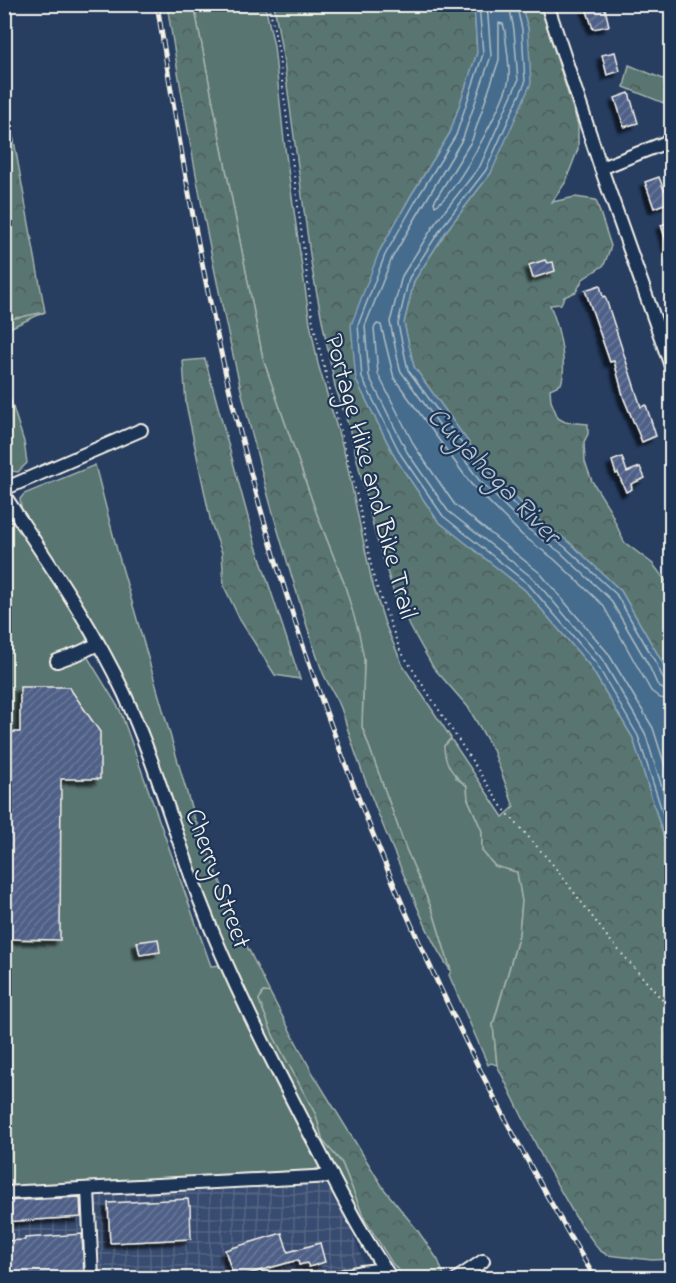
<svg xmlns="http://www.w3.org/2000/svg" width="676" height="1283" font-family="'Indie Flower',sans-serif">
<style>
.industrial{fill:url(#industrial-grid)}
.green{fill:#587471;stroke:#a6b2ac;stroke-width:1.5}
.forest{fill:url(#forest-crowns);stroke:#a6b2ac;stroke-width:1.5}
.water{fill:#456c8d;stroke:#8ba1b1;stroke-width:1.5}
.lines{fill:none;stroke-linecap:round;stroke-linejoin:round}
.shore{stroke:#aebcc4;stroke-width:1.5}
.building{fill:url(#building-hatch);stroke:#f4f1e8;stroke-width:1.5;filter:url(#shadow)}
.minor-casing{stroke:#f4f1e8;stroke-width:16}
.path{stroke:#f4f1e8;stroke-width:2;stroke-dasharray:1.5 4.5;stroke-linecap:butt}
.minor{stroke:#1d3557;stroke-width:12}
.rail-casing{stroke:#f4f1e8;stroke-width:5}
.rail{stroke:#1d3557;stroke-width:3;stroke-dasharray:9;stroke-linecap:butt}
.labels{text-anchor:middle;stroke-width:4.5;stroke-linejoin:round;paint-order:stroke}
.street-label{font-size:27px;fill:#f4f1e8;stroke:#1d3557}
.water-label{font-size:28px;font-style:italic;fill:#b7c2c8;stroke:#1d3557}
</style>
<defs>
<pattern id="industrial-grid" width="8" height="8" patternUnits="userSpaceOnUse" patternTransform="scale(1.5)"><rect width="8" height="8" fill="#374b6f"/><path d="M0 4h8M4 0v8" fill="none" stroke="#556584"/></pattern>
<pattern id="forest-crowns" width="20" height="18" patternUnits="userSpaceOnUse" patternTransform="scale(1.5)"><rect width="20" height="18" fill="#587471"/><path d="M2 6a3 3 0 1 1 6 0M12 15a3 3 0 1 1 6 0" fill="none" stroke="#505c59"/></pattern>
<pattern id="building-hatch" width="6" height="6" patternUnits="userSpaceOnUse" patternTransform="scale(1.5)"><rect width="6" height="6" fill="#4f6188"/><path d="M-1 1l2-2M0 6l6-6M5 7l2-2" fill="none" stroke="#697899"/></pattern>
<filter id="shadow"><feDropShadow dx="-5" dy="5" stdDeviation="1.5" flood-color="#0009"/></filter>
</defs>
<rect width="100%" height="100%" fill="#273e61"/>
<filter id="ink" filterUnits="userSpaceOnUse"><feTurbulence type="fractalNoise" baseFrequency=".0167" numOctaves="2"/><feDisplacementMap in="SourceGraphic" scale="12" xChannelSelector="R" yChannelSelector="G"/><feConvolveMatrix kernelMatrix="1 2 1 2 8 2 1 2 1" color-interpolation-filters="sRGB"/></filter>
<g filter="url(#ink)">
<path class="industrial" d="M320,1167L340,1204L361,1255L368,1278H5V1187L200,1176H251Z"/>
<g class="green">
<path d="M194,5H265L274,46L284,141L310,323L318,364L345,455L372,582L385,624L403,666L451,738L444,746L456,778L467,786L468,799L482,831V851L495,866L517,872L522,901L519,935L493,1024L497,1065L491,1063L488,1065L449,975L451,971L433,912L406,849L362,727L364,659L344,583L316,512L263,359Z"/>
<path d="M45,312L5,330V320Z"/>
<path d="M4,379L24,442L27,463L18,472L5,470Z"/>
<path d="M95,465L117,550L193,814L244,940L270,993L263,992L259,1000L274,1037L316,1115L323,1141L342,1163L365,1220L358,1218L289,1084L213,922L147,733L22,514L20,499L24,494Z"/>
<path d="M4,505L86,633L87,638L82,648L120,710L211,966L221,965L272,1076L320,1167L313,1171L5,1187Z"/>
</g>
<g class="forest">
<path d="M167,5H194L263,359L316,512L344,583L359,633L364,659L362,727L406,849L433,912L451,971C432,945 421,915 408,885C384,829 360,772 343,714C339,699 329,687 323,673C309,637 299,598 287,561C232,379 197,192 167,5Z"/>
<path d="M274,5H474L477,53L450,133L412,194L379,252L356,380L396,459L438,521L525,590L590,666L633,738L671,860V1259L652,1260L607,1255L599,1250L575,1216L546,1165L497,1065L493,1025L519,935L522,901L517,872L495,866L482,851V831L468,799L467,786C453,775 444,764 444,746L451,739L503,817L514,807L493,750L468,707L433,667L397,603L375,533L349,427L335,386L322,320L312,269L284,63Z"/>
<path d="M521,5H540L578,125V149L565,183L552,202L575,197L596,200L611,246L604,265L583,279L576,292L564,297L561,304L550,305C558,324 568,364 561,384L550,389L551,401L558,418L565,422L588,424V434L584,442L585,462L592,481L609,508L624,542L653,564L671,588V683L661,660L621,591L569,542L537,519L489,471L414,367L404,323L414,281L447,230L491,173L528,28Z"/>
<path d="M629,65L663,79L671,74V106L624,87Z"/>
<path d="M4,105L14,141L45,312L5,320Z"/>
<path d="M205,359L255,543L300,679L275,675L240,620L224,586L222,553L211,523L186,404L183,361Z"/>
<path d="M263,992L270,993L312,1072L384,1189L418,1231L438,1260L445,1278H405L392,1263L365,1220L342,1163L323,1141L316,1115L274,1037L259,1000Z"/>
</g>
<path class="water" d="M474,5H521L528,28L531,83L491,173L447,230L414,281L404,323L414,367L489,471L537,519L569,542L621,591L661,660L672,683L671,860L633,738L590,666L525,590L438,521L396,459L356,380L351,325L379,252L412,194L450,133L477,53Z"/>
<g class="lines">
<g class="shore">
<path d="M479,4L483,54L456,135L418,197L385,255L358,325L362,378L401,455L443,516L529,585L596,663L638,736L672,842"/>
<path d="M487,4L491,56L463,138L392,258L365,326L369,376L407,452L448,511L534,579L602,659L645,733L672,819"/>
<path d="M509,4L514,30L518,81L480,166L436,222L402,276L390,322L400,370L479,480L528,529L560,552L610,599L649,666L657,684L664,690L672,691"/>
<path d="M516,4L522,29L525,83L486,170L442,227L409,278L398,324L408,370L484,474L533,523L565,547L616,594L656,663L664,680L672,683"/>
<path d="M499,23L503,24L505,31C506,46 510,63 509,78C507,99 454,198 435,206L434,202L472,140L499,60Z"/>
<path d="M672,700L660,698L651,691L603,605L554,559L522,535L471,484L394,378L381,325L377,324L374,328L378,374L415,447L455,505L540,573L608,653L653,728L672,788"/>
</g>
</g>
<g class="building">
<path d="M598,4H604L609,26L593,29L586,8Z"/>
<path d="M615,52L620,71L607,75L602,55Z"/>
<path d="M629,93L638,123L624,127L615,98Z"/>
<path d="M659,177L664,190L672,187V201L654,208L645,182Z"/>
<path d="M672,221V252L670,253L661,225Z"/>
<path d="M545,260L547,263L553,262L555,271L533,278L529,265Z"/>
<path d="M600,285L603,297L605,296L641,407L646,405L656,436L642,442L624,399L614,361L610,362L585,290Z"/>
<path d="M622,457L627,472L640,467L645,478L631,484L632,489L626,492L618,473L616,474L612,461Z"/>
<path d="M20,687H69L100,732V779H61L60,940L4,939V732H20Z"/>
<path d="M158,939L160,952L140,955L137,942Z"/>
<path d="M80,1197L81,1217L4,1222V1201Z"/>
<path d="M188,1199L189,1206H190L191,1239L110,1243L108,1203Z"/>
<path d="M282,1233L288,1252L320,1243L325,1262L309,1267L307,1263L299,1265L298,1260L234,1278L225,1250Z"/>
<path d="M82,1234L84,1274L4,1278V1241L25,1240V1238Z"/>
</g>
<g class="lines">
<defs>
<g id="minor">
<path d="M547,4L601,168L672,369"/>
<path d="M601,168L672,140"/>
<path d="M4,489L141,430"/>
<path d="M4,495C46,559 91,623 124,693C154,759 174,830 199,898C230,979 269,1055 309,1132C335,1181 359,1233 391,1278"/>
<path d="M57,661L79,653L98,644"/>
<path d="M88,1189L92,1278"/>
<path d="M4,1193L332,1176"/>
<path d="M337,1278C353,1273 367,1270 385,1270L383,1274"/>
<path d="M458,1278L483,1261"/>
</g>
</defs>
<use href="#minor" class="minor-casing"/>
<path class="path" d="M269,4L278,49L313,323L358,500L374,579L400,650L502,807L555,867L609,939L672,1011"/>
<use href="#minor" class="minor"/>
<defs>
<path id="rail" d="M157,4C179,142 202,278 235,413C310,714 435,1013 595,1278"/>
</defs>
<use href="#rail" class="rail-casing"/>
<use href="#rail" class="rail"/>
</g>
</g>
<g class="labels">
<g class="street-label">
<text transform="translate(372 476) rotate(75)" y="9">Portage Hike and Bike Trail</text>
<text transform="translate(219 878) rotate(70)" y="9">Cherry Street</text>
</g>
<g class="water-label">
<text transform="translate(495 474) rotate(46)" y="10">Cuyahoga River</text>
</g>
</g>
<rect width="676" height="1283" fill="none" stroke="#1d3557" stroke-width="24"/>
<rect x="12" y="12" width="652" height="1259" fill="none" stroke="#f4f1e8" stroke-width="2" filter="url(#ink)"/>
</svg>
